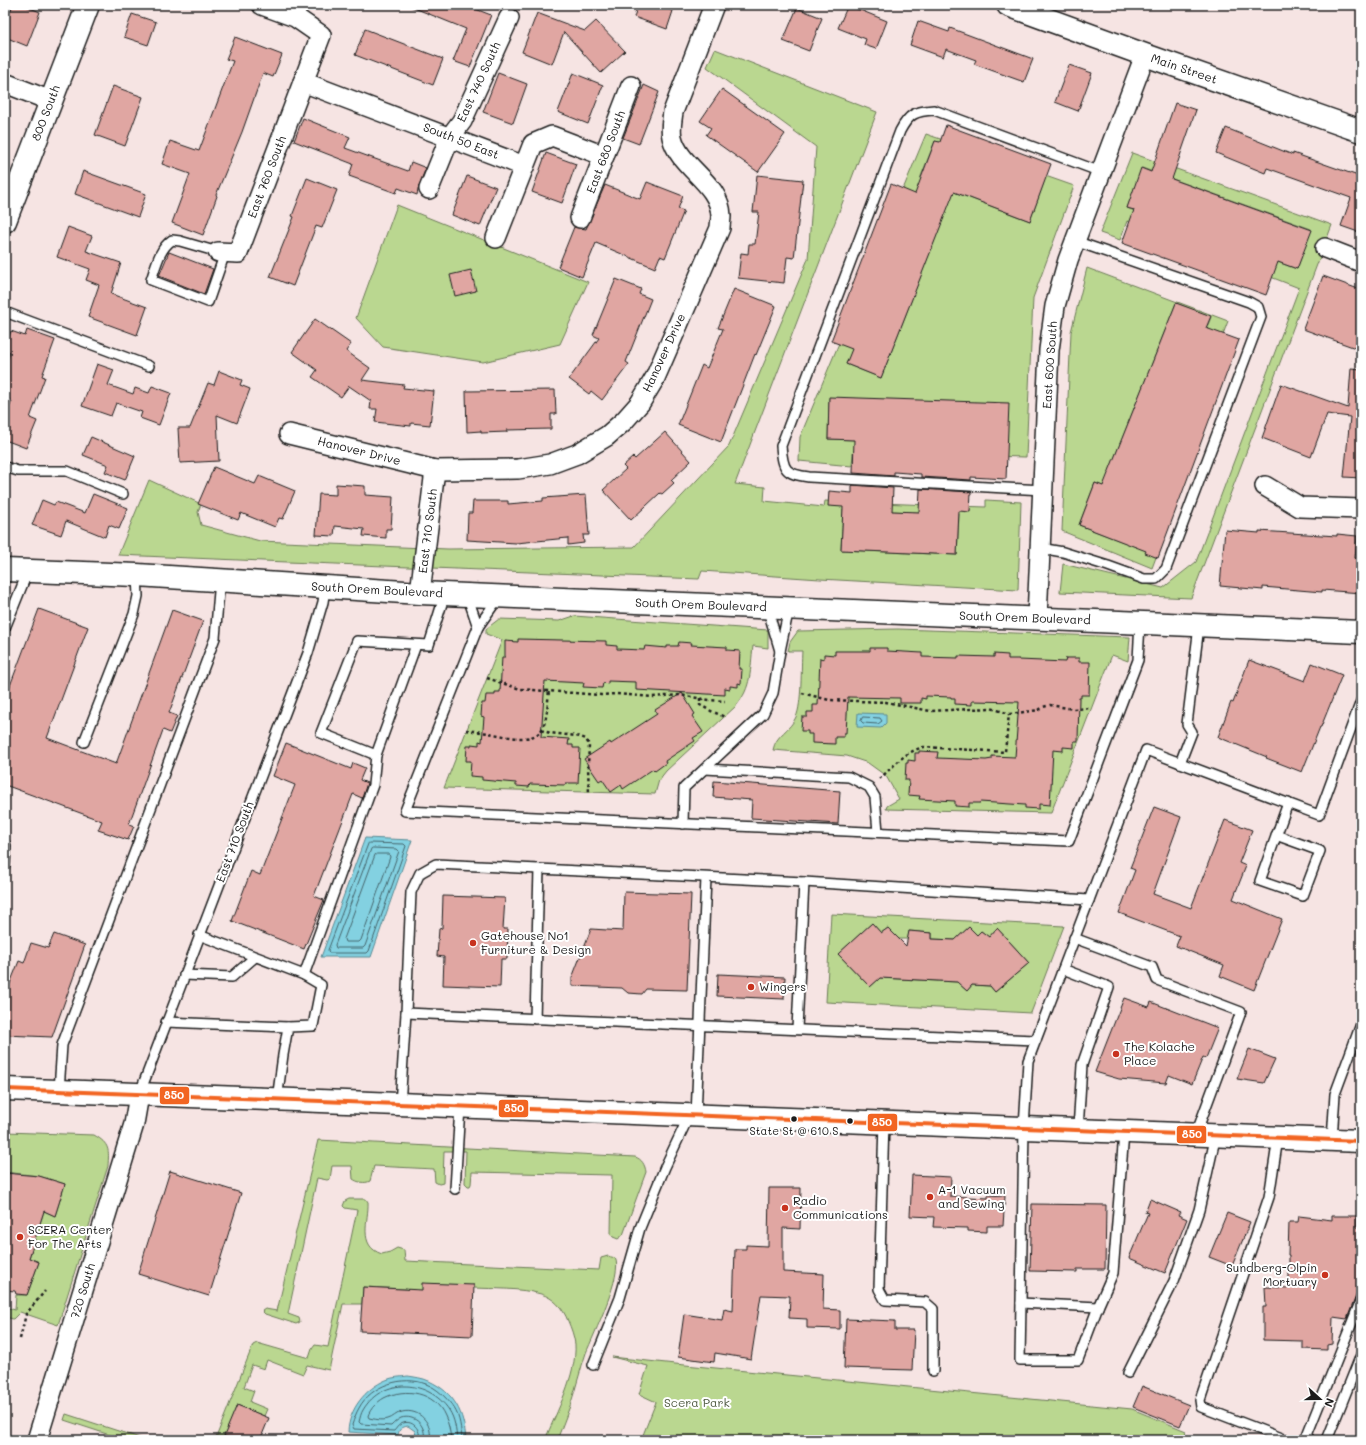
<svg xmlns="http://www.w3.org/2000/svg" width="1366" height="1445" font-family="Mali,sans-serif">
<style>
.green{fill:#bad790;stroke:#6b7a56;fill-rule:evenodd}
.water{fill:#83d1e1;stroke:#5a8992}
.lines{fill:none;stroke-linecap:round;stroke-linejoin:round}
.shore{stroke:#45646b;stroke-width:1}
.building{fill:#e0a6a2;stroke:#1c1c1c}
.service-casing{stroke:#1c1c1c;stroke-width:12}
.minor-casing{stroke:#1c1c1c;stroke-width:22}
.tertiary-casing{stroke:#1c1c1c;stroke-width:25}
.secondary-casing{stroke:#1c1c1c;stroke-width:25}
.primary-casing{stroke:#1c1c1c;stroke-width:25}
.path{stroke:#1c1c1c;stroke-width:2.5;stroke-dasharray:3 3;stroke-linecap:butt}
.service{stroke:#fff;stroke-width:9}
.minor{stroke:#fff;stroke-width:19}
.tertiary{stroke:#fff;stroke-width:22}
.secondary{stroke:#fff;stroke-width:22}
.primary{stroke:#fff;stroke-width:22}
.bus-1-casing{stroke:#fff;stroke-width:7}
.bus-1{stroke:#f26522;stroke-width:4}
.poi-dot{fill:#c8321e;stroke:#fff;stroke-width:1.5}
.bus-dot{fill:#1c1c1c;stroke:#fff;stroke-width:1.5}
.labels{text-anchor:middle;stroke-width:4;stroke-linejoin:round;paint-order:stroke}
.bus-label{font-size:11px;fill:#1c1c1c;stroke:#fff}
.street-label{font-size:12px;fill:#1c1c1c;stroke:#fff}
.poi-label{font-size:12px;fill:#1c1c1c;stroke:#fff;text-anchor:start}
.park-label{font-size:12px;fill:#535d45;stroke:#fff}
.line-badge{stroke:#fff;stroke-width:1.5}
.badge-label{font-size:11px;text-anchor:middle;font-weight:bold;fill:#fff}
</style>
<rect width="100%" height="100%" fill="#f6e4e3"/>
<filter id="ink" filterUnits="userSpaceOnUse"><feTurbulence type="fractalNoise" baseFrequency=".025" numOctaves="2"/><feDisplacementMap in="SourceGraphic" scale="8" xChannelSelector="R" yChannelSelector="G"/><feConvolveMatrix kernelMatrix="1 2 1 2 8 2 1 2 1" color-interpolation-filters="sRGB"/></filter>
<g filter="url(#ink)">
<g class="green">
<path d="M715,49L877,112L735,484L765,487L764,501L824,507L825,501L986,507V500L1021,502L1018,590L820,579L702,571L699,579L118,555L149,480L201,504L198,512L201,525L260,541L448,549L634,547L729,446L808,259L816,147L707,67ZM843,509L959,514L957,555L841,550Z"/>
<path d="M926,134L1074,186L1033,298L1026,457L853,453L852,466L799,461L800,437ZM935,141L1044,182L1030,221L920,179ZM946,211L881,378L846,364ZM829,398L1007,445L828,439Z"/>
<path d="M1132,153L1332,225L1191,598L1060,592L1063,564L1163,588L1196,562L1299,288L1127,221L1120,240L1100,233ZM1142,168L1311,229L1297,269L1127,208Z"/>
<path d="M397,205L588,282L560,344L483,362L383,347L356,318Z"/>
<path d="M1087,268L1228,321L1145,546L1158,552L1152,568L1062,531L1071,332ZM1176,303L1211,317L1145,483L1110,469ZM1095,483L1150,504L1134,546L1079,525Z"/>
<path d="M574,616L768,630V648L753,646C750,670 752,687 736,706L666,771L659,780L655,794L444,788L502,640L486,634V629L499,619L559,621Z"/>
<path d="M898,629L1130,637L1128,661L1112,655L1051,813L886,809L887,806L899,799L886,776L868,763L847,756L773,750C776,734 790,731 796,717C802,705 801,666 802,651H788L790,642L798,631Z"/>
<path d="M831,914L1064,926L1031,1013L826,1002ZM872,923L881,933L888,928L899,939H908L909,931L932,933V939L955,940L969,927L977,935L981,931L989,937L997,928L1029,963L995,992L990,986L972,985L967,991L957,982L880,978L870,987L838,954Z"/>
<path d="M5,1132L94,1135C110,1144 109,1150 108,1166L58,1325L20,1312L13,1319L5,1317V1307L15,1310L16,1295H27L39,1262L29,1258L44,1211L55,1216L65,1184L39,1176L5,1172Z"/>
<path d="M318,1140L635,1157C642,1159 645,1165 646,1172L623,1235L618,1239L613,1237L611,1234L612,1175L472,1172L471,1184L470,1186H468L465,1183L466,1151H444L443,1183L439,1184L435,1182L434,1169L374,1166L370,1181C365,1184 357,1182 353,1179L352,1166H332L330,1179L327,1180L317,1178L288,1314L299,1318L300,1322L296,1324L265,1314L262,1311L265,1309L277,1311Z"/>
<path d="M349,1199H366L368,1202C369,1220 357,1246 382,1254L390,1252L397,1248L404,1250L405,1261L599,1270L601,1258L608,1256L615,1258C624,1272 593,1336 586,1353C580,1370 576,1388 570,1406C566,1417 561,1429 557,1440H545C556,1413 577,1374 575,1344C574,1336 571,1328 568,1321C563,1308 554,1298 541,1294C520,1288 495,1289 474,1288V1285L422,1294L406,1289L363,1287L362,1304H343L329,1370L307,1365L303,1374L267,1360L264,1369L252,1365L244,1387L254,1391L250,1402L267,1409L264,1416L237,1405L225,1436L234,1440H215L253,1345L257,1343L309,1358L312,1349L315,1345L328,1347L357,1210L345,1208L343,1206L345,1201Z"/>
<path d="M612,1357L675,1364L1132,1409L1186,1431L1183,1440H641L656,1402L639,1394L648,1366Z"/>
<path d="M66,1414L146,1440H125L64,1420Z"/>
</g>
<g class="water">
<path d="M858,713L886,714V723L881,728L857,727Z"/>
<path d="M365,838L412,840L371,957H321Z"/>
<path d="M408,1376C414,1377 423,1378 429,1381C455,1393 464,1413 466,1440H415L416,1436L415,1431L408,1426C402,1427 399,1429 398,1435L348,1432C349,1409 365,1389 386,1380C392,1377 401,1377 408,1376Z"/>
</g>
<g class="lines">
<g class="shore">
<path d="M863,717L880,718L882,721L878,724L863,723L861,721Z"/>
<path d="M369,843L404,844L406,846L369,951L367,953H329L328,950L368,844Z"/>
<path d="M373,848L397,849L399,851L365,946L363,948H336L335,945L371,849Z"/>
<path d="M377,854H389L390,857L361,940L359,942H345L344,939L375,855Z"/>
<path d="M419,1440C422,1430 412,1418 401,1424C398,1425 396,1429 394,1431L354,1429L352,1425C354,1419 356,1413 359,1408C371,1385 403,1375 426,1384C437,1388 447,1398 454,1408C460,1417 461,1429 462,1440"/>
<path d="M424,1440C427,1426 415,1414 401,1418C397,1420 394,1423 391,1426L361,1424L359,1422C360,1418 361,1413 363,1410C383,1376 429,1380 449,1410C455,1419 456,1430 457,1440"/>
<path d="M430,1440C433,1423 419,1408 402,1412C396,1413 393,1418 388,1419C382,1421 374,1419 369,1418L368,1416C370,1409 377,1402 384,1398C405,1387 435,1392 445,1416C449,1424 450,1431 451,1440"/>
</g>
</g>
<g class="building">
<path d="M13,5H23L40,12L27,46L5,37V7L11,10Z"/>
<path d="M407,5H465L491,15L470,67L453,61L466,29Z"/>
<path d="M638,5H669L668,9L673,11L667,29L634,17Z"/>
<path d="M848,5L887,21L876,49L864,45L866,39L838,28Z"/>
<path d="M797,8L822,18L809,51L783,41Z"/>
<path d="M537,13L585,31L596,21L625,51L601,73L564,32L552,64L522,52Z"/>
<path d="M132,14L156,22L148,45L124,37Z"/>
<path d="M918,21L949,32L950,28L1033,59L1024,82L974,64L976,60L946,49L943,57L910,45Z"/>
<path d="M365,29L443,59L433,85L355,55Z"/>
<path d="M235,37L282,55L273,77L263,73L242,132L216,195L217,196L203,235L172,223L190,174L162,164L170,141L199,151L233,61L226,59Z"/>
<path d="M1069,65L1092,73L1078,111L1055,102Z"/>
<path d="M498,73L527,84L513,123L483,112Z"/>
<path d="M573,73L603,85L588,124L558,112Z"/>
<path d="M644,85L659,92L639,144L623,138Z"/>
<path d="M113,86L143,97L125,146L95,135Z"/>
<path d="M722,89L785,134L758,172L706,135L711,128L700,121Z"/>
<path d="M1175,103L1196,110L1172,179L1312,230L1297,269L1278,262L1266,295L1122,243L1134,210L1127,208L1141,168L1151,172Z"/>
<path d="M303,118L350,137L345,148L408,171L411,162L426,168L419,185L417,195L398,188L396,193L349,176L353,164L294,141Z"/>
<path d="M946,125L1051,164L1030,221L954,192L881,378L846,364L852,349L831,341L891,184L915,194L935,141L940,142Z"/>
<path d="M1226,128L1293,155V153L1361,177V233L1341,226L1351,198L1267,168L1265,173L1216,153Z"/>
<path d="M546,153L576,164L562,203L532,192Z"/>
<path d="M83,171L146,194L138,217L75,194Z"/>
<path d="M757,175L803,180L794,258L787,257L784,283L738,278L741,253L748,254L749,244H755L759,212H753Z"/>
<path d="M467,176L496,187L480,226L452,215Z"/>
<path d="M307,178L337,190L322,228L316,226L293,286L270,277L294,217L292,216Z"/>
<path d="M647,182L683,196L678,209L684,211L665,258L660,256L655,268L596,243L582,277L558,267L574,227L586,229L605,185L640,199Z"/>
<path d="M68,227L92,236L86,251L121,263L111,294L147,307L137,335L88,317L99,285L86,280L90,269L57,257Z"/>
<path d="M169,252L213,269L204,294L159,276Z"/>
<path d="M471,270L476,291L455,296L450,275Z"/>
<path d="M1323,276L1361,290V350L1303,329Z"/>
<path d="M616,279L641,289L639,294L651,299L626,362L629,364L602,400L591,391L589,394L569,379L599,338L593,335Z"/>
<path d="M734,289L776,306L756,355L755,354L721,442L678,425L702,365L707,368L723,329L718,328Z"/>
<path d="M1176,303L1211,316L1206,328L1239,340L1158,558L1145,553L1146,551L1079,525L1095,483L1103,486Z"/>
<path d="M315,319L351,344L346,351L370,368L362,380L404,385L403,388L434,391L430,425L411,423V426L375,422L377,409H370L371,401L349,386L341,397L312,377L317,370L292,352Z"/>
<path d="M27,330L55,340L42,376L45,377L30,418L37,421L26,448L5,440V417L12,401L5,398V366L10,352L5,350V347L11,331L25,336Z"/>
<path d="M97,364L114,370L108,385L133,394L135,388L149,393L152,386L171,393L159,425L140,418L142,412L116,403L111,416L82,406Z"/>
<path d="M1351,368L1361,369V478L1344,477L1350,417L1327,414L1311,457L1262,438L1281,384L1348,408Z"/>
<path d="M219,371L242,380L240,385L250,389L237,423L217,415L219,461L180,463L178,428H190L208,383L214,385Z"/>
<path d="M555,390L556,414H551V429L507,430V432L481,433V431L467,432L466,391Z"/>
<path d="M829,397L1009,403L1006,479L971,477V480L921,477V474L894,472V476L853,473L854,440L828,439Z"/>
<path d="M665,432L691,461L671,480L674,483L662,494L660,493L631,520L603,490L626,469L623,466L633,457L635,459Z"/>
<path d="M91,437L135,456L125,480L105,472L108,465L83,455Z"/>
<path d="M214,467L255,484L259,476L295,491L283,519L279,518L275,527L241,513L238,520L198,504Z"/>
<path d="M336,484L365,486V495L393,497L391,529H386V538L363,536L364,529L335,526L334,536L316,535L319,494L336,495Z"/>
<path d="M852,485L893,488L892,511L919,512L920,489L971,492L970,512L959,511L957,555L841,550L843,507L828,506L829,491L852,493Z"/>
<path d="M93,494L128,508L119,529L109,525L105,537L66,521L61,535L32,525L42,500L54,505L56,502L85,513Z"/>
<path d="M586,495L589,535H583L584,543L568,545V538L516,543L467,540L468,513H472L473,501H508V504L543,501V498Z"/>
<path d="M1225,530L1259,533V531L1337,536V534L1357,536L1355,558L1361,559V593L1322,590V592L1263,587V590L1220,586Z"/>
<path d="M39,609L88,627L47,738L116,764L172,610L203,621L169,713L177,716L170,733L163,730L129,824L134,826L128,840L98,830L102,821L5,785V699Z"/>
<path d="M518,639L606,641V645L617,646V649L644,650L645,646L667,648V646H678L679,642L692,643L691,645L727,647V650L740,651L739,669H742L741,684L738,683V687L730,686V689L725,688V695L636,690V682L608,681V684L603,683L602,688L583,687L584,683L545,681L541,737L569,739L568,745H573V748H580L578,783H566L565,785L530,784L529,787L516,786V783L482,780V777L470,776L471,761H466L467,746H471V744L479,745V741L482,742L484,717L481,716L482,703H485L486,695H495V692H500L502,657H505V641L518,642Z"/>
<path d="M870,648H887V651L922,653V657L958,658V656L994,657V654L1008,655V659H1019V660L1065,662L1066,658H1079V662H1090L1089,695H1081V698H1079L1078,741H1074V748L1063,747V751L1053,750L1050,805L1039,804V809L1025,808V805L980,802V803H969V807L955,806V801L919,799L920,796L908,795L909,780H905L906,763H908V760L915,761V753H919V751L938,752L937,758L986,760L992,759V756L1015,757L1019,702L972,701V705L955,704V698H951V697L926,696V699L921,698V703H900V698L848,697L846,733H844V737H835V744L812,743V734H808V731H801L802,717H807V712H813V705H818L820,658L824,659V654L835,655V651H870Z"/>
<path d="M1249,660L1305,681L1312,663L1342,675L1321,727H1320L1302,772L1266,758L1267,757L1218,737L1231,702L1233,703Z"/>
<path d="M682,693L695,714L692,716L703,732L693,738L695,741L665,761L666,763L655,771L653,769L623,789L621,785L611,792L602,779L599,781L584,759L610,742L611,744L657,714L655,710Z"/>
<path d="M286,743L351,769L353,763L365,768L360,780L367,783L362,798L353,794L314,896L324,900L304,949L232,921L251,871L260,875L295,785L273,776Z"/>
<path d="M714,781L840,791L838,824L751,818L752,800L713,797Z"/>
<path d="M1154,807L1181,817L1153,894L1191,908L1225,820L1252,830L1239,863L1246,866L1233,899L1282,919L1254,990L1220,976L1224,965L1176,946L1180,936L1119,913L1135,870L1130,868Z"/>
<path d="M624,892L691,894L687,990L646,989L642,994L628,993L622,988L572,986V978L591,929L623,931Z"/>
<path d="M443,896L505,898L503,929H508L507,959H501L500,987L443,985L444,957L437,956L439,929L442,928Z"/>
<path d="M872,923L881,933L888,928L906,946L909,931L932,933V939L955,940L969,927L977,935L981,931L989,937L997,928L1029,963L995,992L990,986L972,985L967,991L957,982L880,978L870,987L838,954Z"/>
<path d="M54,934L85,945L52,1037L5,1035V996L19,961L24,963L31,943L48,948Z"/>
<path d="M718,974L785,977L784,999L717,996Z"/>
<path d="M1124,998L1149,1007L1151,1002L1218,1028L1206,1058L1203,1057L1192,1084L1169,1075L1166,1083L1119,1079L1095,1072Z"/>
<path d="M1249,1049L1275,1059L1264,1083L1237,1079Z"/>
<path d="M170,1171L241,1193L209,1296L138,1274Z"/>
<path d="M5,1173L39,1176L65,1184L55,1216L44,1211L29,1258L39,1262L27,1295L16,1294L15,1291L5,1290Z"/>
<path d="M912,1175L951,1177L950,1196L988,1198V1195L1005,1196L1003,1226H987V1232L968,1231V1228L933,1227L934,1217L910,1216Z"/>
<path d="M769,1188H801L800,1229L783,1228V1272L824,1274L823,1309L840,1310V1329L807,1328V1319L789,1318L790,1296L761,1295L751,1359L715,1353L714,1362L678,1357L684,1314L722,1320L724,1309L733,1311L735,1249H746V1245L768,1246Z"/>
<path d="M1150,1199L1180,1212L1178,1215L1187,1219L1165,1273L1129,1258L1148,1213L1145,1212Z"/>
<path d="M1032,1204L1106,1205L1105,1269H1077V1272L1030,1271Z"/>
<path d="M1227,1213L1250,1222L1232,1266L1209,1257Z"/>
<path d="M1299,1216L1332,1220V1216H1357V1227L1361,1228V1283L1347,1319L1333,1317L1332,1344L1327,1345V1350L1303,1349V1341L1263,1340V1307H1266L1265,1287L1289,1288V1255H1288L1289,1222H1298Z"/>
<path d="M422,1283L474,1285L472,1336L360,1331L363,1287L422,1290Z"/>
<path d="M846,1319L895,1321V1330H914L912,1370L844,1368Z"/>
<path d="M1142,1386L1189,1405L1180,1426L1133,1407Z"/>
<path d="M237,1405L269,1418L260,1440H234L224,1436Z"/>
</g>
<g class="lines">
<defs>
<g id="service">
<path d="M218,252L180,241L172,240C159,249 156,266 151,280L208,302L225,253"/>
<path d="M5,312L149,366"/>
<path d="M5,467L18,471H67L123,494"/>
<path d="M1043,490L809,477C785,474 783,470 781,446L900,131C909,114 915,111 934,110L1101,172"/>
<path d="M1040,548L1063,552L1108,566L1144,579H1156L1166,569L1261,317L1258,307L1249,302L1075,241"/>
<path d="M467,595L478,627L499,597"/>
<path d="M767,607L780,651L789,608"/>
<path d="M478,627L405,811L1069,841L1138,660L1140,623"/>
<path d="M5,628L28,571"/>
<path d="M416,645L376,755L321,733L357,641L429,645L445,594"/>
<path d="M84,742L134,614L138,596L137,575"/>
<path d="M1180,763L1192,732L1187,724L1199,626"/>
<path d="M705,769L849,777L869,787L875,797L878,832"/>
<path d="M683,824L684,788L763,714L773,693L780,651"/>
<path d="M1276,835L1320,851L1303,896L1260,881L1288,803"/>
<path d="M5,844L6,846L5,865"/>
<path d="M199,935L304,975L321,985L313,1026L288,1027L283,1055L277,1100"/>
<path d="M1074,938L1152,967L1157,980L1241,1012L1196,1134"/>
<path d="M1063,969L1109,987L1082,1065L1078,1130"/>
<path d="M184,975L232,977L255,957"/>
<path d="M304,975L373,785L376,755"/>
<path d="M406,1013L1036,1040"/>
<path d="M535,1019L539,869"/>
<path d="M166,1022L288,1027"/>
<path d="M797,1029L804,882"/>
<path d="M59,1091L62,1045L215,638L220,580"/>
<path d="M139,1095L308,653L323,602L325,588"/>
<path d="M400,1105L406,1013L411,892L420,873L436,864L804,882L1089,900"/>
<path d="M696,1116L706,878"/>
<path d="M884,1123L879,1289L885,1300L925,1302L933,1309V1371"/>
<path d="M1124,1133L1113,1273L1098,1307L1078,1360H1020L1024,1128L1028,1061L1146,750L1319,815L1361,701"/>
<path d="M1278,1138L1269,1197L1200,1400L1201,1407L1287,1440"/>
<path d="M1332,1140L1335,1094L1361,1024"/>
<path d="M455,1189L460,1107"/>
<path d="M1021,1303L1098,1307"/>
<path d="M593,1365L620,1298L640,1228L665,1167L689,1116"/>
<path d="M1128,1373L1174,1281L1199,1210L1216,1135"/>
<path d="M1305,1440L1361,1300"/>
<path d="M1327,1440L1361,1355"/>
</g>
<g id="minor">
<path d="M303,82L524,166"/>
<path d="M5,83L51,101"/>
<path d="M429,189L450,137L462,121L509,18"/>
<path d="M580,218L631,86"/>
<path d="M496,238L533,144L552,136L604,156"/>
<path d="M1325,248L1361,262"/>
<path d="M218,252L238,253L321,35L295,17L262,5"/>
<path d="M289,434L435,470L518,469L550,464L577,454L607,436L624,421L640,403L655,378L720,228C720,224 721,220 721,216C720,182 679,168 672,137C670,129 672,120 673,112L714,5"/>
<path d="M1265,486L1300,507L1361,509"/>
<path d="M420,593L435,470"/>
<path d="M1037,618L1049,350L1055,306L1068,260L1145,55"/>
<path d="M37,1440L134,1124L139,1095"/>
</g>
<g id="tertiary">
<path d="M1008,5L1145,55L1361,131"/>
<path d="M5,570L137,575L420,593L1361,632"/>
</g>
<path id="secondary" d="M5,221L88,5"/>
<path id="primary" d="M5,1089L1361,1141"/>
</defs>
<use href="#service" class="service-casing"/>
<use href="#minor" class="minor-casing"/>
<use href="#tertiary" class="tertiary-casing"/>
<use href="#secondary" class="secondary-casing"/>
<use href="#primary" class="primary-casing"/>
<g class="path">
<path d="M487,678L520,689L601,695L616,694L652,697L680,695L709,700L725,701"/>
<path d="M802,693L829,700L886,702L930,711L991,708L1010,714L1039,710L1043,707L1050,705L1073,709L1091,708"/>
<path d="M700,698V705L711,711L725,717"/>
<path d="M466,730C474,731 481,732 488,733C502,735 536,746 543,727C547,719 548,700 549,690"/>
<path d="M541,730C555,736 571,733 586,739L589,745L588,766L589,794"/>
<path d="M879,779C895,766 903,752 924,747L1005,752L1009,714"/>
<path d="M20,1339L26,1314L45,1291"/>
</g>
<use href="#service" class="service"/>
<use href="#minor" class="minor"/>
<use href="#tertiary" class="tertiary"/>
<use href="#secondary" class="secondary"/>
<use href="#primary" class="primary"/>
<defs>
<path id="bus-1" d="M5,1089L1361,1141"/>
</defs>
<use href="#bus-1" class="bus-1-casing"/>
<use href="#bus-1" class="bus-1"/>
</g>
</g>
<g class="poi-dot">
<circle cx="473" cy="943" r="4"/>
<circle cx="751" cy="987" r="4"/>
<circle cx="1116" cy="1054" r="4"/>
<circle cx="930" cy="1197" r="4"/>
<circle cx="785" cy="1208" r="4"/>
<circle cx="20" cy="1237" r="4"/>
<circle cx="1325" cy="1275" r="4"/>
</g>
<g class="bus-dot">
<circle cx="794" cy="1119" r="3.5"/>
<circle cx="850" cy="1121" r="3.5"/>
</g>
<g class="labels">
<g class="bus-label">
<text x="794" y="1135">State St @ 610 S</text>
</g>
<g class="street-label">
<text transform="translate(1184 69) rotate(19)" y="4">Main Street</text>
<text transform="translate(479 82) rotate(-65)" y="4">East 740 South</text>
<text transform="translate(46 113) rotate(-69)" y="4">800 South</text>
<text transform="translate(461 141) rotate(21)" y="4">South 50 East</text>
<text transform="translate(606 152) rotate(-69)" y="4">East 680 South</text>
<text transform="translate(267 177) rotate(-69)" y="4">East 760 South</text>
<text transform="translate(664 353) rotate(-65)" y="4">Hanover Drive</text>
<text transform="translate(1050 365) rotate(-86)" y="4">East 600 South</text>
<text transform="translate(359 451) rotate(14)" y="4">Hanover Drive</text>
<text transform="translate(428 531) rotate(-83)" y="4">East 710 South</text>
<text transform="translate(377 590) rotate(3)" y="4">South Orem Boulevard</text>
<text transform="translate(701 605) rotate(2)" y="4">South Orem Boulevard</text>
<text transform="translate(1025 618) rotate(2)" y="4">South Orem Boulevard</text>
<text transform="translate(235 842) rotate(-69)" y="4">East 710 South</text>
<text transform="translate(83 1291) rotate(-73)" y="4">720 South</text>
</g>
<g class="poi-label">
<text x="481" y="940">Gatehouse No1<tspan x="481" dy="14">Furniture &amp; Design</tspan></text>
<text x="759" y="991">Wingers</text>
<text x="1124" y="1051">The Kolache<tspan x="1124" dy="14">Place</tspan></text>
<text x="938" y="1194">A-1 Vacuum<tspan x="938" dy="14">and Sewing</tspan></text>
<text x="793" y="1205">Radio<tspan x="793" dy="14">Communications</tspan></text>
<text x="28" y="1234">SCERA Center<tspan x="28" dy="14">For The Arts</tspan></text>
<text x="1317" y="1272" text-anchor="end">Sundberg-Olpin<tspan x="1317" dy="14">Mortuary</tspan></text>
</g>
<g class="park-label">
<text x="697" y="1407">Scera Park</text>
</g>
</g>
<g class="line-badge">
<rect x="159" y="1086" width="31" height="19" rx="4" fill="#f26522"/>
<rect x="498" y="1099" width="31" height="19" rx="4" fill="#f26522"/>
<rect x="867" y="1113" width="31" height="19" rx="4" fill="#f26522"/>
<rect x="1176" y="1125" width="31" height="19" rx="4" fill="#f26522"/>
</g>
<g class="badge-label">
<text x="174" y="1099">850</text>
<text x="514" y="1112">850</text>
<text x="882" y="1126">850</text>
<text x="1192" y="1138">850</text>
</g>
<rect width="1366" height="1445" fill="none" stroke="#fff" stroke-width="20"/>
<rect x="10" y="10" width="1346" height="1425" fill="none" stroke="#1c1c1c" stroke-width="1.5" filter="url(#ink)"/>
<g transform="translate(1320 1399) rotate(111)" stroke="#ffffff" stroke-width="3" paint-order="stroke">
<path d="M0-3L7 15L0 10L-7 15Z" fill="#1c1c1c"/>
<text y="-6" font-size="11" font-weight="bold" text-anchor="middle" fill="#1c1c1c">N</text>
</g>
</svg>
